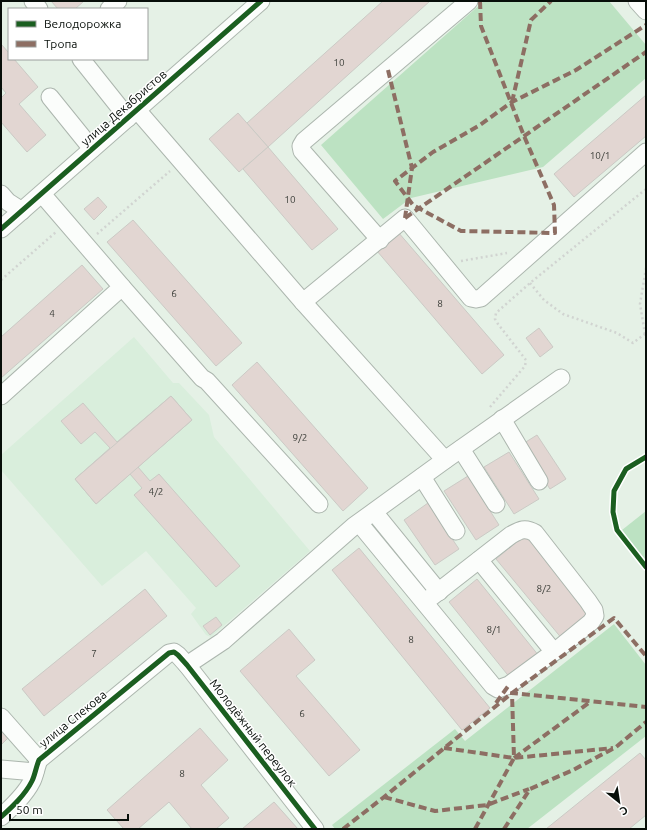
<svg xmlns="http://www.w3.org/2000/svg" width="647" height="830" font-family="Ubuntu,sans-serif">
<style>
.built{fill:#d9eedc}
.green{fill:#bce2c2}
.building{fill:#e2d6d2;stroke:#cbcac5}
.lines{fill:none;stroke-linecap:round;stroke-linejoin:round}
.minor-casing{stroke:#acb6ae;stroke-width:19}
.path{stroke:#d1d4d1;stroke-width:2.5;stroke-dasharray:2 3;stroke-linecap:butt}
.minor{stroke:#fbfdfb;stroke-width:17}
.quiet{stroke:#8d6e63;stroke-width:4;stroke-dasharray:8 4;stroke-linecap:butt}
.cycleway-casing{stroke:#fff;stroke-width:8}
.cycleway{stroke:#1b5e20;stroke-width:5}
.labels{text-anchor:middle;stroke-width:3;stroke-linejoin:round;paint-order:stroke}
.number-label{font-size:10px;fill:#3e403b}
.street-label{font-size:12px;fill:#070e09;stroke:#fff}
</style>
<rect width="100%" height="100%" fill="#e5f1e6"/>
<path class="built" d="M134,337L173,383H179L209,415L214,437L310,551L211,637L206,635L191,614L196,608L146,551L102,586L1,470V455Z"/>
<g class="green">
<path d="M484,1H609L646,45V78L543,167L411,198L383,219L321,145Z"/>
<path d="M646,511V561L622,530Z"/>
<path d="M614,624L646,665V736L527,829H335L332,825L455,729L465,741Z"/>
</g>
<g class="building">
<path d="M51,1H84L75,9H58Z"/>
<path d="M383,1H430L268,147L247,123Z"/>
<path d="M1,44L9,53V59H14L38,87L19,104L46,135L27,152L1,122V98L6,93L1,87Z"/>
<path d="M646,95V136L574,197L554,174Z"/>
<path d="M238,113L268,147L239,172L209,139Z"/>
<path d="M268,147L338,229L312,250L243,169Z"/>
<path d="M98,197L107,207L94,220L84,209Z"/>
<path d="M133,220L242,343L216,366L107,242Z"/>
<path d="M398,232L504,355L482,374L377,251Z"/>
<path d="M82,265L103,289L1,378V337Z"/>
<path d="M539,328L553,347L540,357L526,338Z"/>
<path d="M257,362L368,488L343,511L232,385Z"/>
<path d="M171,396L192,420L138,467L150,481L159,474L240,566L216,587L134,495L142,488L130,474L96,504L75,479L110,448L95,432L81,444L61,421L83,403L117,442Z"/>
<path d="M171,396L192,420L96,504L75,479Z"/>
<path d="M537,435L566,479L550,489L521,445Z"/>
<path d="M509,452L539,499L514,514L484,467Z"/>
<path d="M468,476L499,525L476,540L444,491Z"/>
<path d="M428,503L459,549L435,565L404,520Z"/>
<path d="M525,535L592,616L563,640L496,559Z"/>
<path d="M359,548L490,708L462,730L332,570Z"/>
<path d="M477,579L539,656L511,679L449,602Z"/>
<path d="M145,589L167,616L44,716L22,689Z"/>
<path d="M216,617L222,625L210,635L203,626Z"/>
<path d="M289,629L315,660L296,676L360,750L329,776L240,671Z"/>
<path d="M1,728L9,737L1,745Z"/>
<path d="M200,728L228,760L201,785L229,818L216,829H192L169,802L138,829H124L107,810Z"/>
<path d="M640,753L646,760V815L629,829H546Z"/>
<path d="M274,802L298,829H242Z"/>
</g>
<g class="lines">
<defs>
<g id="minor">
<path d="M33,1L39,9"/>
<path d="M637,1L646,11"/>
<path d="M109,9L118,1"/>
<path d="M81,59L128,118"/>
<path d="M50,97L92,149"/>
<path d="M137,110L303,302L445,460"/>
<path d="M1,194L8,202L22,211"/>
<path d="M1,229L261,1"/>
<path d="M380,240L302,151L301,146L304,141L469,1"/>
<path d="M122,287L202,378L207,381L319,504"/>
<path d="M303,302L405,218L471,298L476,299L481,298L646,152"/>
<path d="M1,396L122,287L42,194"/>
<path d="M502,419L539,481"/>
<path d="M461,449L496,504"/>
<path d="M422,477L456,531"/>
<path d="M374,512L439,592"/>
<path d="M359,523L493,686L498,689L509,685L558,649L591,622L595,616L594,610L588,601L535,533C525,527 520,530 511,535L425,602"/>
<path d="M479,560L554,652"/>
<path d="M187,665L223,641L354,526L445,460L561,378"/>
<path d="M1,717L39,760"/>
<path d="M1,769L35,772"/>
<path d="M1,817C12,807 25,795 32,781C35,775 36,767 39,760L169,653L174,652L178,655L187,665L315,829"/>
</g>
</defs>
<use href="#minor" class="minor-casing"/>
<g class="path">
<path d="M97,234L170,171"/>
<path d="M461,261L507,253"/>
<path d="M646,268L640,304L645,334L646,335"/>
<path d="M1,280L56,232"/>
<path d="M530,283L544,300L563,314L617,333L633,343L645,334"/>
<path d="M490,407L525,366L526,360L498,324L495,319L496,313L530,283L646,189"/>
</g>
<use href="#minor" class="minor"/>
<g class="quiet">
<path d="M480,1L481,26L524,136L554,205L555,233L461,231L413,205L395,181L433,152L480,125L512,102L576,70L646,25"/>
<path d="M388,70L412,168L405,218"/>
<path d="M512,102L531,20L551,1"/>
<path d="M405,218L646,52"/>
<path d="M496,703L509,685"/>
<path d="M444,748L514,758L613,748"/>
<path d="M514,758L590,702"/>
<path d="M384,797L435,811L487,805L529,789"/>
<path d="M343,829L384,797L512,693L614,618L646,656"/>
<path d="M475,829L514,758L512,693L646,707"/>
<path d="M504,829L530,789L573,770L616,747L646,722"/>
</g>
<defs>
<g id="cycleway">
<path d="M1,229L261,1"/>
<path d="M646,457L626,469L614,491L613,512L617,530L646,567"/>
<path d="M1,817C12,807 25,795 32,781C35,775 36,767 39,760L169,653L174,652L178,655L187,665L315,829"/>
</g>
</defs>
<use href="#cycleway" class="cycleway-casing"/>
<use href="#cycleway" class="cycleway"/>
</g>
<g class="labels">
<g class="number-label">
<text x="339" y="66">10</text>
<text x="600" y="159">10/1</text>
<text x="290" y="203">10</text>
<text x="174" y="297">6</text>
<text x="440" y="307">8</text>
<text x="52" y="317">4</text>
<text x="300" y="441">9/2</text>
<text x="156" y="495">4/2</text>
<text x="544" y="592">8/2</text>
<text x="494" y="633">8/1</text>
<text x="411" y="643">8</text>
<text x="94" y="657">7</text>
<text x="302" y="717">6</text>
<text x="182" y="777">8</text>
</g>
<g class="street-label">
<text transform="translate(124 108) rotate(-41)" y="4">улица Декабристов</text>
<text transform="translate(73 719) rotate(-39)" y="4">улица Спекова</text>
<text transform="translate(253 733) rotate(52)" y="4">Молодёжный переулок</text>
</g>
</g>
<rect width="647" height="830" fill="none" stroke="#070e09" stroke-width="4"/>
<rect x="8" y="8" width="140" height="52" fill="#ffffff" stroke="#9c9f9d"/>
<rect x="16" y="21" width="20" height="6" fill="#1b5e20" stroke="#9c9f9d"/>
<text x="44" y="28" font-size="12" fill="#070e09">Велодорожка</text>
<rect x="16" y="41" width="20" height="6" fill="#8d6e63" stroke="#9c9f9d"/>
<text x="44" y="48" font-size="12" fill="#070e09">Тропа</text>
<g transform="translate(619 802) rotate(150)" stroke="#ffffff" stroke-width="3" paint-order="stroke">
<path d="M0-3L7 15L0 10L-7 15Z" fill="#070e09"/>
<text y="-6" font-size="11" font-weight="bold" text-anchor="middle" fill="#070e09">С</text>
</g>
<path d="M10 814v6h118v-6" fill="none" stroke="#070e09" stroke-width="2"/>
<text x="16" y="814" font-size="12" fill="#070e09" stroke="#ffffff" stroke-width="3" paint-order="stroke">50 m</text>
</svg>
